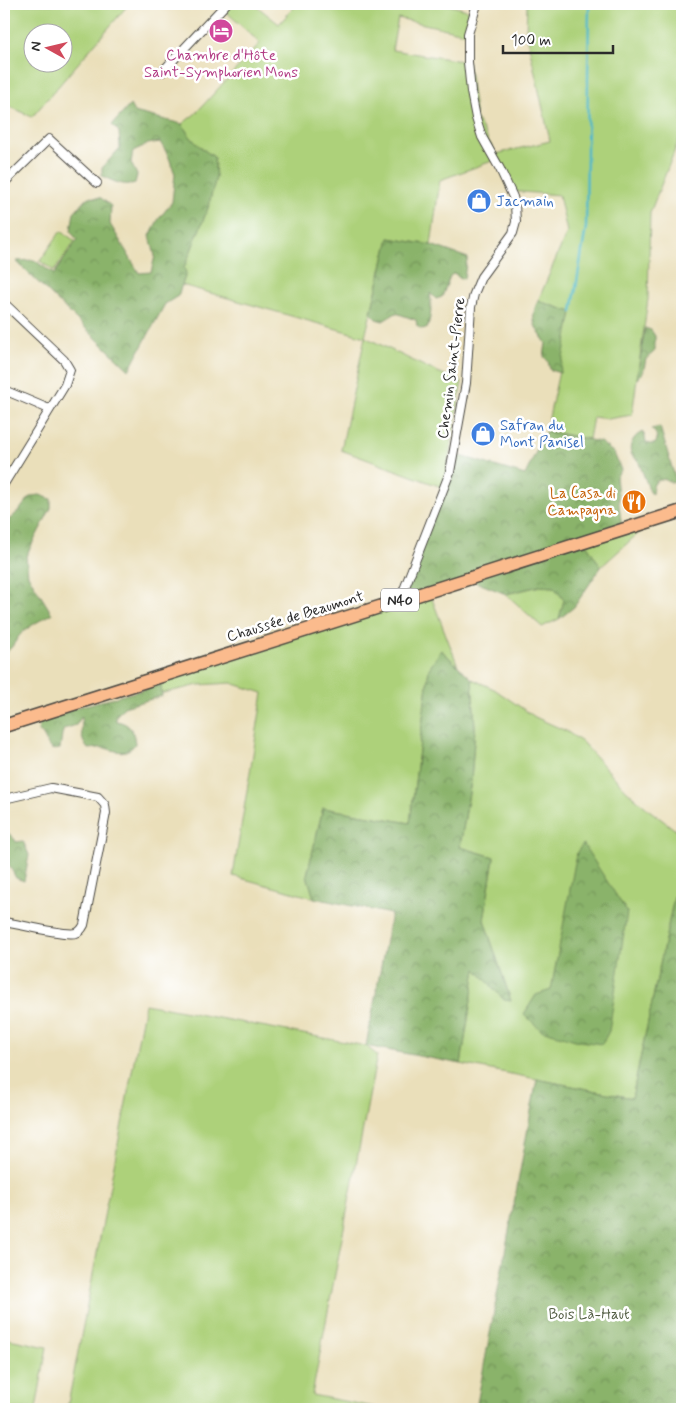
<svg xmlns="http://www.w3.org/2000/svg" width="686" height="1413" font-family="Mynerve,sans-serif">
<style>
.green{fill:#add17a;stroke:#6c7e52;fill-rule:evenodd}
.forest{fill:url(#forest-crowns);stroke:#5a6f4a}
.lines{fill:none;stroke-linecap:round;stroke-linejoin:round}
.stream{stroke:#4cb8c8;stroke-width:2.5}
.minor-casing{stroke:#484640;stroke-width:10}
.primary-casing{stroke:#484640;stroke-width:15}
.minor{stroke:#fff;stroke-width:8}
.primary{stroke:#fbbb8d;stroke-width:12}
.labels{text-anchor:middle;stroke-width:5;stroke-linejoin:round;paint-order:stroke}
.shield{fill:#fff;stroke:#6b6b6b;stroke-width:1}
.shield-label{font-size:14px;font-weight:bold;fill:#2b2b2b}
.hotel-label{font-size:15px;fill:#b23c85;stroke:#fff}
.shop-label{font-size:15px;fill:#366cbe;stroke:#fff;text-anchor:start}
.street-label{font-size:15px;fill:#2b2b2b;stroke:#fff}
.food-label{font-size:15px;fill:#c56008;stroke:#fff;text-anchor:end}
.park-label{font-size:15px;fill:#525d43;stroke:#fff}
</style>
<defs>
<pattern id="forest-crowns" width="20" height="18" patternUnits="userSpaceOnUse" patternTransform="scale(1.25)"><rect width="20" height="18" fill="#8ab36a"/><path d="M2 6a3 3 0 1 1 6 0M12 15a3 3 0 1 1 6 0" fill="none" stroke="#719257"/></pattern>
</defs>
<rect width="100%" height="100%" fill="#fff"/>
<filter id="ink" filterUnits="userSpaceOnUse"><feTurbulence type="fractalNoise" baseFrequency=".02" numOctaves="2"/><feDisplacementMap in="SourceGraphic" scale="10" xChannelSelector="R" yChannelSelector="G"/><feConvolveMatrix kernelMatrix="1 2 1 2 8 2 1 2 1" color-interpolation-filters="sRGB"/></filter>
<filter id="wash" filterUnits="userSpaceOnUse"><feTurbulence type="fractalNoise" baseFrequency=".0096" numOctaves="4" result="noise"/><feDisplacementMap in="SourceGraphic" scale="20" xChannelSelector="R" yChannelSelector="G"/><feGaussianBlur stdDeviation="1.12" result="paint"/><feColorMatrix in="noise" values="0 0 0 0 0 0 0 0 0 0 0 0 0 0 0 0 0 1.4 0 .05"/><feComposite in="paint" operator="in"/></filter>
<g filter="url(#wash)">
<rect width="100%" height="100%" fill="#eadfba"/>
<g class="green">
<path d="M4,4H129L32,117L4,104ZM32,32H62V62H32Z"/>
<path d="M226,4H254L279,24L297,4H445L474,12L468,34L398,18L392,50L468,62L476,118L496,154L550,141L526,32L527,4H682V132L650,213L648,299L632,415L608,419L593,417L589,439L546,431L572,312L538,301L567,232L559,195L510,191L495,160L440,180L431,245L389,238L365,337L428,368L462,382L444,488L341,450L365,337L182,285L186,274L184,268L208,208L216,177L214,157C199,147 191,140 182,124L195,114L260,43L222,8Z"/>
<path d="M61,231L75,241L54,271L40,261Z"/>
<path d="M652,521L601,567L585,542Z"/>
<path d="M540,586L554,587L564,600L559,619L542,627L506,594Z"/>
<path d="M429,591L458,666L441,650L429,669L410,823L323,808L307,875L314,898L233,876L263,693L231,683L199,685L151,696L144,681Z"/>
<path d="M472,679L494,689L535,717L566,731L582,742L626,790L649,810L677,831L682,833V859L632,1098L461,1064L476,968L511,1001L484,920L494,857L460,847L471,781L475,728Z"/>
<path d="M145,1004L366,1046L377,1055L312,1395L374,1407V1409H67Z"/>
<path d="M4,1338L47,1347L36,1409H4Z"/>
</g>
<g class="forest">
<path d="M130,105L134,112L182,124C191,140 199,147 214,157L216,177L208,208L184,268L186,273L178,296L165,304L129,370L16,261L34,260L54,274L77,240L71,231L74,212L88,197L101,198L111,206L110,224L139,273L151,272L155,256L150,236L158,220L172,202L175,174L168,155L160,142L148,144L133,151L131,163L137,175L135,183C123,187 113,181 102,176V168L120,148L119,132L112,125Z"/>
<path d="M389,238L431,245L468,258L466,264L464,279L459,278L454,273L450,276L442,297L436,299L430,293C432,305 431,318 427,328L421,329L417,326L416,320L396,313L383,321L376,319L371,313Z"/>
<path d="M538,301L572,312L560,373L550,370L548,361L544,357L546,343C535,327 529,320 538,301Z"/>
<path d="M645,328L651,330L655,336V351L646,359L643,373L637,379Z"/>
<path d="M660,427L676,481L672,483L665,479L656,481L653,486L652,494L650,492L638,460C624,454 631,436 643,432L645,437L646,442L650,444H655L657,440L656,434L651,429Z"/>
<path d="M546,431L600,442L614,453L621,470L616,477L622,530L585,542L601,567L574,607L559,619L564,600L554,587L539,586L506,594L468,579L403,600L454,454L525,475Z"/>
<path d="M40,495L51,499V508L26,556L28,575L52,614C41,620 28,626 19,636C13,645 13,647 4,654V522C15,518 23,505 31,496Z"/>
<path d="M441,650L472,679L475,728L471,781L460,847L494,857L484,920L511,1001L504,1000L476,969L461,1064L366,1046L391,914L314,898L307,875L323,808L410,823L429,669Z"/>
<path d="M161,685L162,696L124,707L116,716V721C130,723 134,731 135,744C126,756 116,751 105,748C100,747 94,749 88,749C79,738 82,729 82,716L76,725L64,729L62,734L60,749C47,752 49,745 44,737C43,734 40,733 38,730L41,717Z"/>
<path d="M4,826C6,834 14,836 16,842L23,841L29,855L24,881L16,878L9,865L4,863Z"/>
<path d="M583,844L627,912L609,1031L602,1044L579,1041L541,1030L524,1014L536,995L551,990L577,852Z"/>
<path d="M682,859V1409H476L537,1079L632,1098Z"/>
</g>
<g class="lines">
<path class="stream" d="M572,312L586,227L589,4"/>
</g>
</g>
<g filter="url(#ink)">
<g class="lines">
<defs>
<g id="minor">
<path d="M162,72L226,4"/>
<path d="M4,183L49,139L97,183"/>
<path d="M4,303L64,360L70,370L65,385L4,484"/>
<path d="M4,390L49,409"/>
<path d="M403,600V592L450,472L466,383L471,307L474,294L481,277L513,233L516,222L515,204L513,197L500,169L482,137L476,118L471,92L468,62V34L477,4"/>
<path d="M4,799L51,788L98,797L105,805L106,813L84,925C82,929 80,932 76,933C64,936 18,924 4,922"/>
</g>
<path id="primary" d="M4,726L682,511"/>
</defs>
<use href="#minor" class="minor-casing"/>
<use href="#primary" class="primary-casing"/>
<use href="#minor" class="minor"/>
<use href="#primary" class="primary"/>
</g>
</g>
<defs>
<symbol id="hotel-disc" viewBox="-11 -11 22 22"><circle r="9.5" fill="#d1479c" stroke="#fff"/><path d="M-6-4.5h1.5V1H6V5H4.5V3h-9V5H-6ZM-4 0a1.8 1.8 0 1 1 3.6 0ZM.5 0V-2.5h3Q6-2.5 6 0Z" fill="#fff"/></symbol>
<symbol id="shop-disc" viewBox="-11 -11 22 22"><circle r="9.5" fill="#3f7fe0" stroke="#fff"/><path d="M-5-2.5h2.3a2.7 3.5 0 0 1 5.4 0H5L5.5 6h-11ZM-1.5-2.5h3a1.5 2.3 0 0 0-3 0Z" fill="#fff"/></symbol>
<symbol id="restaurant-disc" viewBox="-11 -11 22 22"><circle r="9.5" fill="#e8710a" stroke="#fff"/><path d="M-5-6h1v4h1v-4h1v4h1v-4h1v5L-1.5 .5V6h-2V.5L-5-1ZM5-6V6H3V1.5H1.5Q1.5-4 5-6Z" fill="#fff"/></symbol>
</defs>
<g fill-rule="evenodd">
<use href="#hotel-disc" x="207" y="17" width="28" height="28"/>
<use href="#shop-disc" x="465" y="187" width="28" height="28"/>
<use href="#shop-disc" x="469" y="420" width="28" height="28"/>
<use href="#restaurant-disc" x="620" y="488" width="28" height="28"/>
</g>
<g class="labels">
<rect class="shield" x="381" y="588.5" width="38" height="23" rx="4"/>
<g class="shield-label">
<text x="400" y="605">N40</text>
</g>
<g class="hotel-label">
<text x="221" y="60">Chambre d'Hôte<tspan x="221" dy="17">Saint-Symphorien Mons</tspan></text>
</g>
<g class="shop-label">
<text x="496" y="206">Jacmain</text>
<text x="500" y="430">Safran du<tspan x="500" dy="17">Mont Panisel</tspan></text>
</g>
<g class="street-label">
<text transform="translate(451 368) rotate(-83)" y="5">Chemin Saint-Pierre</text>
<text transform="translate(295 616) rotate(-17)" y="5">Chaussée de Beaumont</text>
</g>
<g class="food-label">
<text x="616" y="498">La Casa di<tspan x="616" dy="17">Campagna</tspan></text>
</g>
<g class="park-label">
<text x="589" y="1319">Bois Là-Haut</text>
</g>
</g>
<rect width="686" height="1413" fill="none" stroke="#fff" stroke-width="20"/>
<g transform="translate(48 48) rotate(278)"><circle r="24" fill="#ffffff" stroke="#aaaaaa"/>
<path d="M0-4L9 19L0 12L-9 19Z" fill="#d1495b"/>
<text y="-8" font-size="14" font-weight="bold" text-anchor="middle" fill="#2b2b2b">N</text>
</g>
<path d="M503 45v8h110v-8" fill="none" stroke="#2b2b2b" stroke-width="2.5"/>
<text x="511" y="45" font-size="15" fill="#2b2b2b" stroke="#ffffff" stroke-width="4" paint-order="stroke">100 m</text>
</svg>
